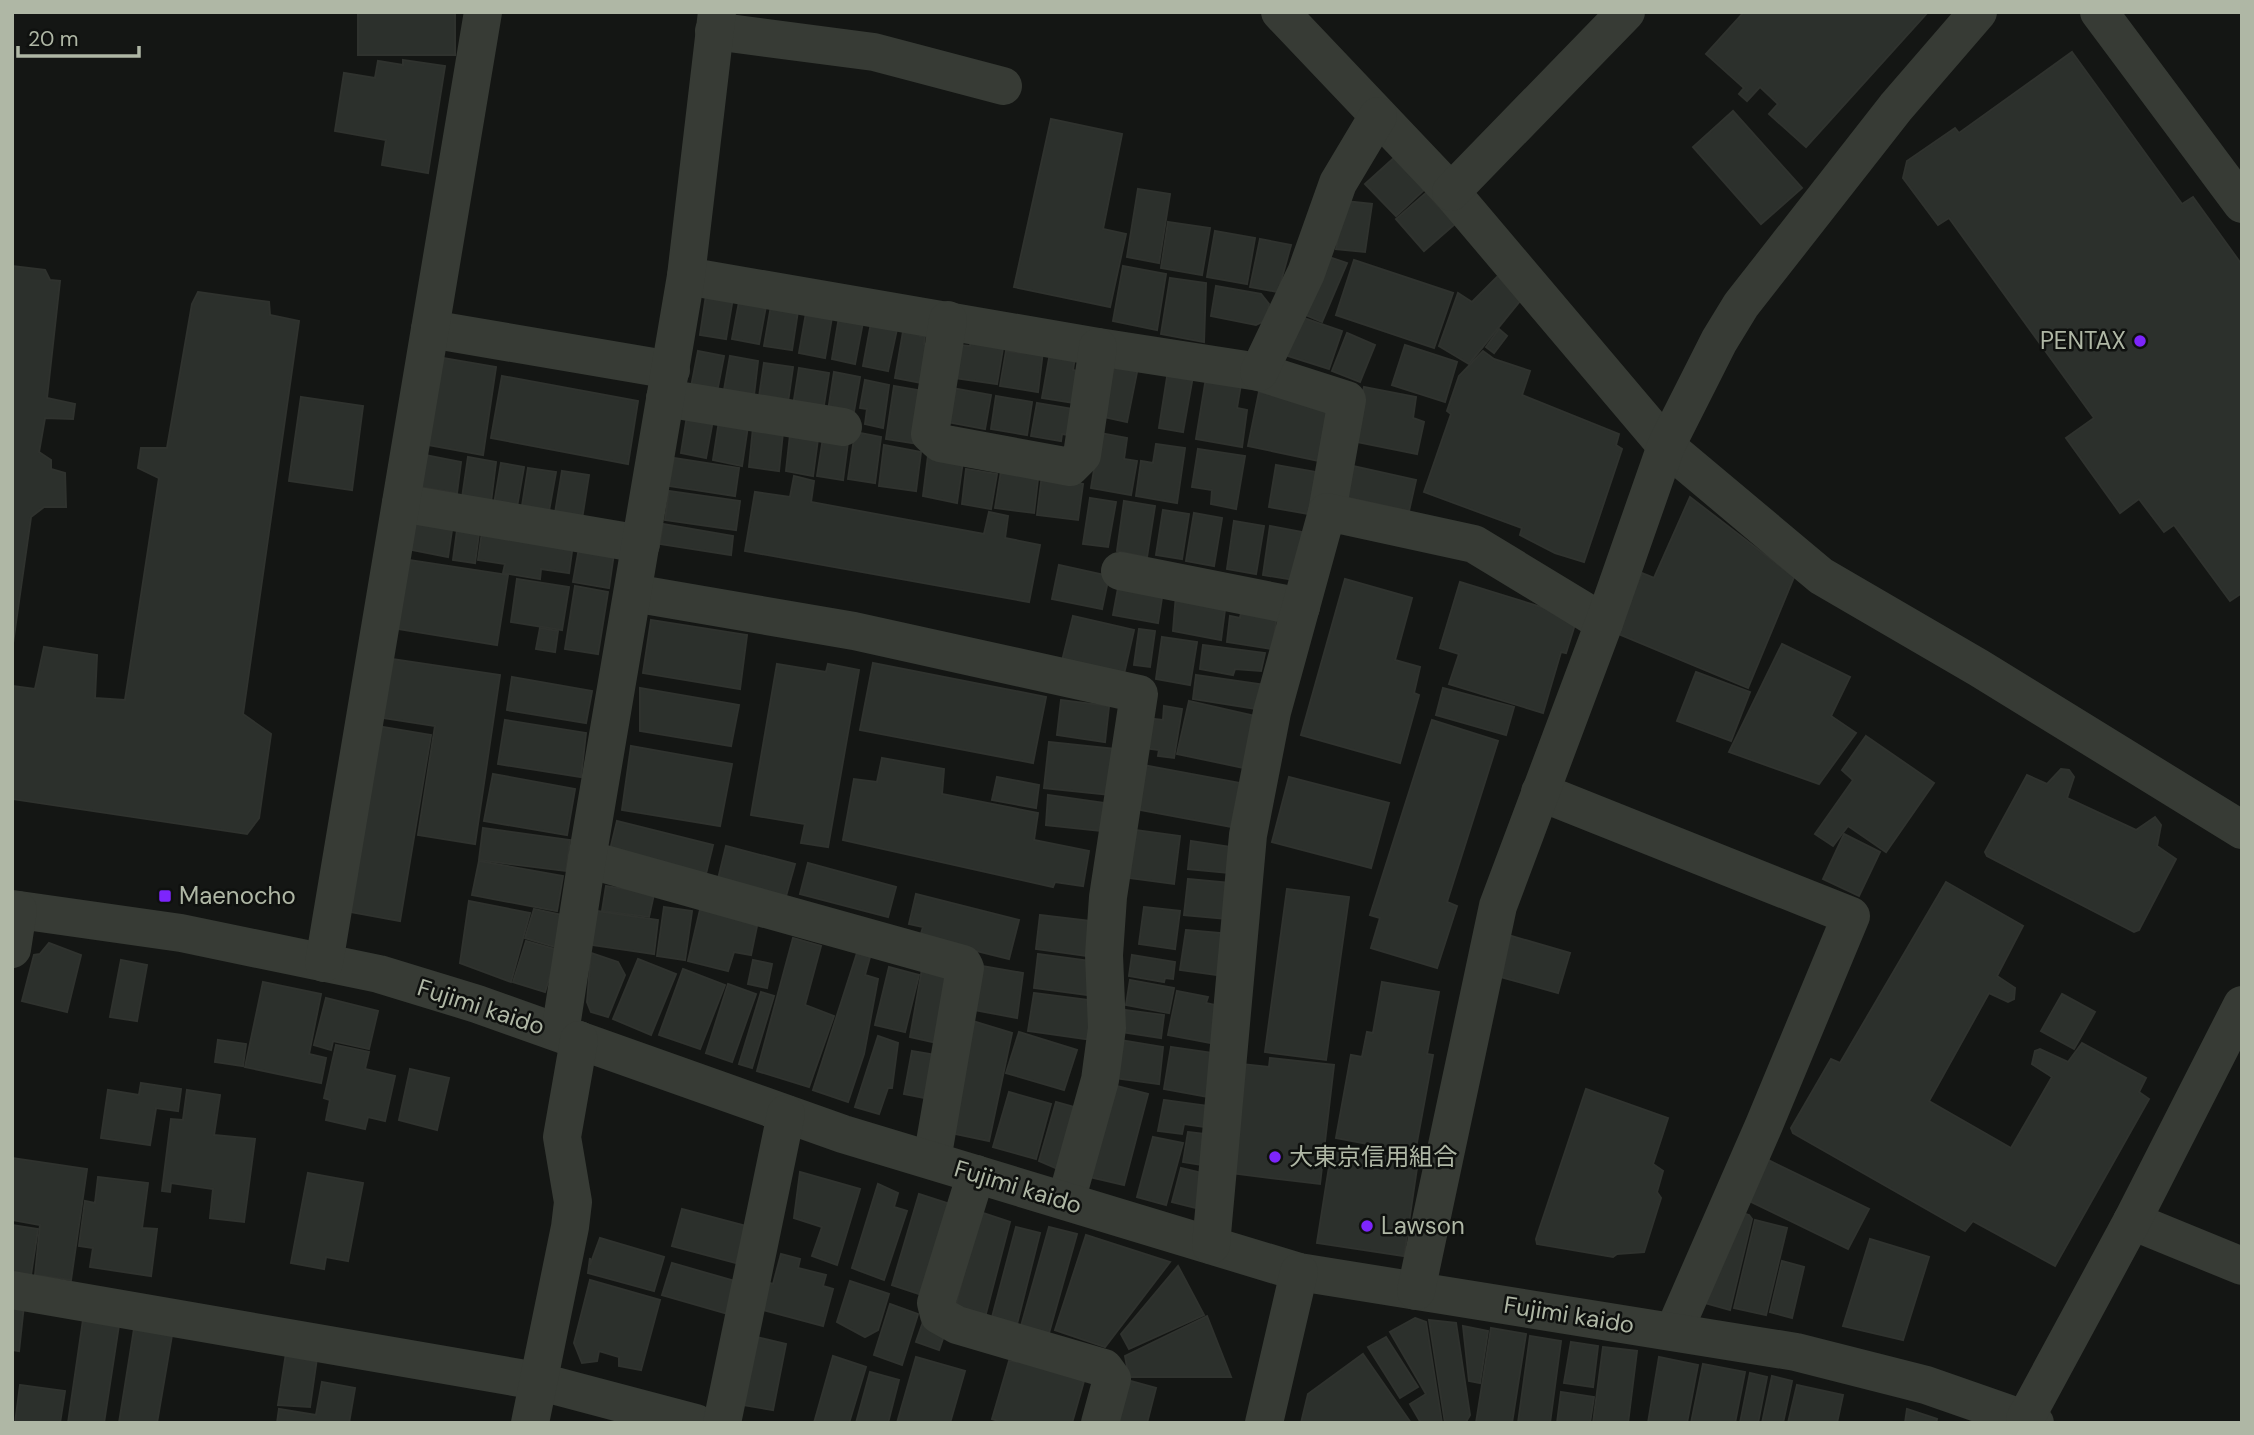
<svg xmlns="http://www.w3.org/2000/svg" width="2254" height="1435" font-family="'DM Sans','Noto Sans JP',sans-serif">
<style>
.building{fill:#2c302c;stroke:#2f322e;stroke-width:2}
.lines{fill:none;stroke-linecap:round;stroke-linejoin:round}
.minor{stroke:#373b35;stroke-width:38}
.poi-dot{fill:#7d25fc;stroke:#0f110f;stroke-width:2.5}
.labels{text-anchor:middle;stroke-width:5;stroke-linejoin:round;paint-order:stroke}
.poi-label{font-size:24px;fill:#afb7a5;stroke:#0f110f;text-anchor:start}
.street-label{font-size:24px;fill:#afb7a5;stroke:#0f110f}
</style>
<rect width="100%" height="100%" fill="#141614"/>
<g class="building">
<rect x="358" y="12" width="97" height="43"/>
<path d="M1744,12H1928L1806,147L1769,114L1778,104L1760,87L1747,101L1739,94L1744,88L1706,54Z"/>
<path d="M2072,52L2182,204L2193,197L2242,265V593L2230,601L2174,525L2164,532L2139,499L2120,513L2066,438L2094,418L1949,218L1938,225L1903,178L1907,161L1955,128L1959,133Z"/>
<path d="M403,60L445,66L428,173L382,165L386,140L335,131L344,73L375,78L378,61L403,65Z"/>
<path d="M1733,111L1802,188L1761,224L1693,147Z"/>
<path d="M1051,119L1122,134L1103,229L1126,234L1110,307L1014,287Z"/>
<path d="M1395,157L1424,190L1396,216L1365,184Z"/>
<path d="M1138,189L1170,194L1159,263L1127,257Z"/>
<path d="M1426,193L1455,224L1424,251L1396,219Z"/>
<path d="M1345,201L1372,204L1365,252L1336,249Z"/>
<path d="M1168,222L1210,228L1202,275L1161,268Z"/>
<path d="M1215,231L1255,238L1247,284L1207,277Z"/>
<path d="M1260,239L1291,245L1278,292L1250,287Z"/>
<path d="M1320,254L1347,263L1322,322L1296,311Z"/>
<path d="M1354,260L1453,293L1434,348L1336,315Z"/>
<path d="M12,266L45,270L50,280L60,281L47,398L75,404L73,419L45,418L39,452L51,460V469L65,473L66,507H44L31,517L12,650Z"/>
<path d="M1123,266L1166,274L1157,330L1113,321Z"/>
<path d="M1498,276L1520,301L1469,364L1439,346L1458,293L1472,302Z"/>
<path d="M1170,278L1206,283L1204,342L1161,334Z"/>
<path d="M1216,286L1261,294L1269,304L1266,320L1256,325L1211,316Z"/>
<path d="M198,292L269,302L270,315L299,321L243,714L271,734L259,818L247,834L12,799V686L35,689L44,647L97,655L95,698L125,700L159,478L138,468L141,448H167L192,304Z"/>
<path d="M706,295L733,298L726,339L700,335Z"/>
<path d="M739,302L766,306L759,344L732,339Z"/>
<path d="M771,306L798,311L792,350L764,346Z"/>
<path d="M806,313L832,317L825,358L799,353Z"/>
<path d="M1295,315L1342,331L1329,369L1282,354Z"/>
<path d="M839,317L863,322L855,364L832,359Z"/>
<path d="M871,323L897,329L888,371L863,366Z"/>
<path d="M904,326L921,329L920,336H925L924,344L933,345L927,384L895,378Z"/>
<path d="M1499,329L1507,336L1494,353L1486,347Z"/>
<path d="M1347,333L1375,345L1360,382L1332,371Z"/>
<path d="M972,337L1004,342L997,384L954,378L959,345L970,346Z"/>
<path d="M1405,345L1457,362L1445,402L1392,385Z"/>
<path d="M698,351L724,356L717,392L691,387Z"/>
<path d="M1006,351L1020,353L1043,351L1038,392L1000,386Z"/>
<path d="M1483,351L1494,359L1530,371L1522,395L1619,434L1616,445L1622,449L1584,562L1555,553L1520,535L1522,528L1424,492L1451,414L1447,411L1459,376Z"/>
<path d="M1050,353L1075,357L1073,370L1085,373L1081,404L1042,398Z"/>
<path d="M730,356L758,361L754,395L724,390Z"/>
<path d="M443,358L496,367L483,455L428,445Z"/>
<path d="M764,363L793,367L788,402L759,397Z"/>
<path d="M1115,363L1138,367L1127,422L1104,417Z"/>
<path d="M799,368L829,373L823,411L793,406Z"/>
<path d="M1168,371L1193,376L1183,432L1159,428Z"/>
<path d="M834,372L860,377L853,417L828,411Z"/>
<path d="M502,376L638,401L628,464L491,438Z"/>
<path d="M1206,378L1241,384L1237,408L1247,410L1242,447L1196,439Z"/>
<path d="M865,380L889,385L883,428L865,424L867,409L860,408Z"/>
<path d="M894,386L929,392L919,444L886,439Z"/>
<path d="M1364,387L1416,397L1413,418L1424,422L1417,454L1352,441Z"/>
<path d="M952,388L991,395L985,429L947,422Z"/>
<path d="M1259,392L1335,408L1324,462L1248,446Z"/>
<path d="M996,396L1032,402L1027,435L991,429Z"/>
<path d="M301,397L363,406L352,490L289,481Z"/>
<path d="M1037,403L1073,409L1069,435L1062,434L1061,441L1031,436Z"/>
<path d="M687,416L713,420L706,458L681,453Z"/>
<path d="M719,421L748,426L742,466L713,460Z"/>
<path d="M753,428L783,432L779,471L749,467Z"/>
<path d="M855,432L881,437L875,483L848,479Z"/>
<path d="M1100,433L1127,438L1124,459L1137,461L1131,495L1091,488Z"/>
<path d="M790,435L818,439L813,476L786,471Z"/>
<path d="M823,438L848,442L843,480L817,476Z"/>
<path d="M1156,444L1185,448L1177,503L1136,496L1141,461L1153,463Z"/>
<path d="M884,445L921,452L916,491L879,486Z"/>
<path d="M1198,449L1245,456L1236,509L1211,504L1212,490L1192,487Z"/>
<path d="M425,455L461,462L457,493L420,487Z"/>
<path d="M928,456L963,461L957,503L923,496Z"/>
<path d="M468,457L496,462L491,502L462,498Z"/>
<path d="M674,458L739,468L735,496L669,486Z"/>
<path d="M501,463L524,467L517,507L494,504Z"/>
<path d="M1344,464L1416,480L1409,511L1337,495Z"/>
<path d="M1002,465L1038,479L1034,513L995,508Z"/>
<path d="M1276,465L1316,472L1309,514L1269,507Z"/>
<path d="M528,468L556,472L549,511L522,506Z"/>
<path d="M966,469L997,474L991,509L962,504Z"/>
<path d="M562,471L589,475L582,519L555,513Z"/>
<path d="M1042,475L1083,484L1078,520L1037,515Z"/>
<path d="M794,476L814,481L811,502L984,534L989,512L1008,516L1005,538L1040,545L1029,602L745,551L755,492L790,497Z"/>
<path d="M669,491L740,501L736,530L665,520Z"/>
<path d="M1690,497L1794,577L1748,688L1616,633L1642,573L1654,578Z"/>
<path d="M1090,498L1116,502L1108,547L1083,544Z"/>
<path d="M1124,501L1155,506L1147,557L1117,551Z"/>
<path d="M1163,510L1189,514L1182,559L1156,555Z"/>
<path d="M1194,513L1222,518L1214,566L1186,561Z"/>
<path d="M413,516L453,523L448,557L407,549Z"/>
<path d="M1234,521L1264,526L1256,574L1227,569Z"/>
<path d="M458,523L480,526L475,563L453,560Z"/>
<path d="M663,524L733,536L731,555L660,544Z"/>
<path d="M483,525L573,544L569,573L541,569L540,579L503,573L505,564L478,560Z"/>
<path d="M1270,526L1302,532L1295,580L1263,575Z"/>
<path d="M579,548L614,553L609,588L573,582Z"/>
<path d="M409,560L508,575L497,645L398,629Z"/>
<path d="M1059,565L1109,576L1102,609L1052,599Z"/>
<path d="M517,579L569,587L562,630L511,622Z"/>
<path d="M1345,579L1412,598L1395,660L1420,667L1414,693L1419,695L1400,763L1301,735Z"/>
<path d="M1460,582L1577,618L1566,653L1561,652L1543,713L1449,684L1459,654L1440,648Z"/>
<path d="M1119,583L1163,591L1158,623L1113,615Z"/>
<path d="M575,586L608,592L598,654L565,649Z"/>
<path d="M1176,595L1226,602L1221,640L1173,631Z"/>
<path d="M1242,608L1277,614L1272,649L1227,642L1230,616L1240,618Z"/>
<path d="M1073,616L1134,630L1124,674L1062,661Z"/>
<path d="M651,620L747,635L740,689L643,673Z"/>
<path d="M540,628L558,631L555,652L536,649Z"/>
<path d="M1139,629L1155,631L1150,667L1134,665Z"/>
<path d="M1162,637L1197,642L1190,685L1156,679Z"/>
<path d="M1782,644L1850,677L1831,716L1856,733L1819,784L1729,752Z"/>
<path d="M1203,645L1265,653L1261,671L1235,669L1233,675L1200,669Z"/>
<path d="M392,659L500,675L475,844L418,835L435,726L383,718Z"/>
<path d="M873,663L1046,697L1033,763L860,730Z"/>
<path d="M777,664L826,672L828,664L859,670L828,847L801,843L805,824L751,815Z"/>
<path d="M1696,672L1750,692L1731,741L1677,721Z"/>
<path d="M1196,675L1266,685L1263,710L1193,699Z"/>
<path d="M512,677L592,691L586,723L507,710Z"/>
<path d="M640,688L739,705L731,746L640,731Z"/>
<path d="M1443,688L1514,707L1506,735L1436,715Z"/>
<path d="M1061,700L1109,706L1105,742L1057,735Z"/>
<path d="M1189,701L1255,716L1244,768L1177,754Z"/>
<path d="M1164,706L1182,709L1174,758L1158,756L1159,750L1143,748L1147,718L1163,720Z"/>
<path d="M505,720L586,733L581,777L498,764Z"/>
<path d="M1432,720L1498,741L1447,902L1457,906L1437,968L1371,948L1380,918L1370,915Z"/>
<path d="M377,726L431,735L400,921L345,911Z"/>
<path d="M1866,736L1934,783L1886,852L1848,826L1833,846L1815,834L1853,780L1842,770Z"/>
<path d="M1049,742L1115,749L1110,795L1044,788Z"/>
<path d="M631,746L732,764L720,826L622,810Z"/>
<path d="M882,758L944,769L942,794L1038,813L1034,840L1089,851L1083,886L1055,882L1053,887L843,840L854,779L877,782Z"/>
<path d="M1143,765L1240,783L1232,827L1135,809Z"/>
<path d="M2061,769L2069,770L2074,777L2067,798L2136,830L2155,817L2161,825L2157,846L2176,859L2139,930L2134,932L1987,856L1985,852L2027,775L2047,784Z"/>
<path d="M493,774L575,789L567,835L484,821Z"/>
<path d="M997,777L1039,785L1036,808L992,800Z"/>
<path d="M1289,777L1389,803L1371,868L1272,842Z"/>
<path d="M1048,795L1105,803L1101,831L1046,825Z"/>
<path d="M617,821L713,845L704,882L608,858Z"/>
<path d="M483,828L570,840L566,871L479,860Z"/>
<path d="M1135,830L1180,836L1174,884L1129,878Z"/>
<path d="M1844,834L1880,852L1859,896L1823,879Z"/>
<path d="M1191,841L1231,847L1229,873L1188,869Z"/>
<path d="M726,846L795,864L786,896L718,879Z"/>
<path d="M479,861L563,876L557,911L472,895Z"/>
<path d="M808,863L896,887L888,917L800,894Z"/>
<path d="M1188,879L1230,883L1227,919L1184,915Z"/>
<path d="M1946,882L2023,926L1997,976L2015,988L2014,999L2008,1002L1989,993L1929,1101L2011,1148L2052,1077L2032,1064L2035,1051L2040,1049L2068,1062L2082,1043L2146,1078L2139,1092L2149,1099L2055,1266L1973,1221L1965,1231L1793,1133L1791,1128L1831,1059L1840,1063Z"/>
<path d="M606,886L654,894L649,917L602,911Z"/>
<path d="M1287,889L1349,897L1326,1060L1265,1052Z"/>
<path d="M916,894L1019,920L1009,959L920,937L923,927L909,924Z"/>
<path d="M703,897L757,926L751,955L734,952L728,971L688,961Z"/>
<path d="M469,901L530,913L511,982L460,963Z"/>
<path d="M664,907L692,911L685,960L657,956Z"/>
<path d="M1144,907L1180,911L1175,949L1139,944Z"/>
<path d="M534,909L562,915L555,947L525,938Z"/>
<path d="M597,911L658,920L654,954L592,945Z"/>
<path d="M1040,915L1098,922L1095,957L1036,949Z"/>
<path d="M1186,930L1230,934L1225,976L1180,970Z"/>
<path d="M1508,935L1570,953L1558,993L1497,976Z"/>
<path d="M793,938L821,946L805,1005L834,1016L809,1087L757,1071Z"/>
<path d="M526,941L558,950L545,992L513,982Z"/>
<path d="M49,943L81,955L67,1012L22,1001L34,955L40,954Z"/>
<path d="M591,953L618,962L625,975L608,1017L591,1012L587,1002Z"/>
<path d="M857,953L870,957L865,975L878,979L864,1054L848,1102L813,1090Z"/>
<path d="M1038,954L1091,961L1088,995L1034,988Z"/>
<path d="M1132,955L1175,962L1173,979L1165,978L1164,982L1129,976Z"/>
<path d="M638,959L676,974L651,1035L613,1019Z"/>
<path d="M121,960L147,965L137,1021L110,1017Z"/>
<path d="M753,960L772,964L767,988L748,984Z"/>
<path d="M982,966L1023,973L1017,1018L974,1010Z"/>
<path d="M889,967L919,975L905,1032L875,1025Z"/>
<path d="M683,969L725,985L700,1049L659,1035Z"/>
<path d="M922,969L957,970L937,1043L910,1037Z"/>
<path d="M1130,980L1174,988L1169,1013L1126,1005Z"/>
<path d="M263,982L321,994L309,1054L326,1058L321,1083L245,1067Z"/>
<path d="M1382,982L1439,992L1427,1054L1433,1055L1415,1153L1336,1138L1351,1055L1362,1057L1367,1032L1373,1033Z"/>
<path d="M728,984L756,994L732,1062L706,1053Z"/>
<path d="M1177,991L1208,997L1206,1003L1215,1005L1216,1044L1168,1035Z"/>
<path d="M761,992L774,996L752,1068L739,1064Z"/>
<path d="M1034,993L1097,1001L1093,1040L1028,1031Z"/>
<path d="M2062,994L2095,1012L2074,1049L2041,1031Z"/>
<path d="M326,998L378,1011L369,1049L333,1041L331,1050L314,1045Z"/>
<path d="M1125,1010L1164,1015L1161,1038L1121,1032Z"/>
<path d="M966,1019L1012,1033L989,1141L946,1132Z"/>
<path d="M1019,1032L1077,1050L1064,1090L1006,1073Z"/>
<path d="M878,1036L898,1043L892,1088H888L879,1114L855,1107Z"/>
<path d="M218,1040L246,1044L243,1066L215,1062Z"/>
<path d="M1120,1040L1163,1047L1159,1084L1114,1078Z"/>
<path d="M336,1045L369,1052L365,1069L395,1076L385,1121L368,1117L365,1129L326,1120L330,1100L324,1098Z"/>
<path d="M1171,1047L1220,1054L1214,1098L1164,1089Z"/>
<path d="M912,1051L942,1056L935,1100L904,1094Z"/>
<path d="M1270,1058L1334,1065L1320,1184L1230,1173L1242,1064L1269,1067Z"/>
<path d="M410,1069L449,1078L437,1130L399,1120Z"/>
<path d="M141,1083L181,1089L178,1111L156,1108L150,1145L101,1138L108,1090L139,1095Z"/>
<path d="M1105,1083L1148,1094L1124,1185L1081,1175Z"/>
<path d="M1586,1089L1668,1118L1653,1164L1663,1171L1657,1192L1661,1198L1644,1252L1617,1254L1613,1257L1537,1244L1536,1239Z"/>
<path d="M187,1090L220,1095L214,1135L255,1139L244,1222L210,1218L213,1189L171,1183L170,1192L162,1191L171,1119L183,1120Z"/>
<path d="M1009,1092L1051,1104L1036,1159L993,1147Z"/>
<path d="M1164,1100L1216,1107L1213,1128L1184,1124L1182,1134L1158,1131Z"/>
<path d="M1056,1102L1081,1109L1060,1170L1039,1161Z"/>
<path d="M1188,1132L1214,1135L1209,1166L1183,1162Z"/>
<path d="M1153,1137L1183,1143L1166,1205L1137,1197Z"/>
<path d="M1332,1148L1418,1161L1404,1256L1317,1243Z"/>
<path d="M1762,1157L1869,1209L1848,1249L1741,1197Z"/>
<path d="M12,1158L87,1169L71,1280L35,1275L40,1225L12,1220Z"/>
<path d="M1181,1168L1210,1175L1204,1210L1172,1202Z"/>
<path d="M800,1172L860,1189L837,1265L812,1256L822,1227L794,1218Z"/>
<path d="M308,1173L363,1183L348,1261L326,1257L324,1269L291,1263Z"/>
<path d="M98,1177L148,1183L142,1228L157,1229L151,1276L90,1267L93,1248L79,1246L85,1201L95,1203Z"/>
<path d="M878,1184L898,1193L894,1207L907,1211L884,1280L852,1268Z"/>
<path d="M919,1194L959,1207L931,1298L892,1285Z"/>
<path d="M682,1209L746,1226L736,1263L672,1246Z"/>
<path d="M1733,1210L1749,1215L1752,1219L1730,1310L1698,1301Z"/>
<path d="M980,1212L1010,1222L984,1321L954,1313Z"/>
<path d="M1755,1220L1787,1228L1766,1315L1734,1308Z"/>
<path d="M12,1225L38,1229L31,1275L13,1272Z"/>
<path d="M1016,1227L1040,1233L1016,1328L991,1321Z"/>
<path d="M1049,1227L1077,1234L1049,1333L1021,1326Z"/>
<path d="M1086,1235L1170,1262L1105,1347L1055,1330Z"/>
<path d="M600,1238L664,1257L654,1291L588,1273L590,1258V1265Z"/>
<path d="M1870,1239L1929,1257L1903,1340L1843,1326Z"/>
<path d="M781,1254L800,1259L798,1268L826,1275L823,1286L833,1289L823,1326L756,1308L763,1281L773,1284Z"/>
<path d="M1782,1261L1804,1267L1792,1318L1770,1312Z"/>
<path d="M672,1263L738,1282L728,1314L662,1295Z"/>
<path d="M1178,1266L1204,1315L1129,1349L1121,1334Z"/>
<path d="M590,1280L660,1300L641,1370L619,1366V1357L599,1351L597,1361L582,1363L574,1343Z"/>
<path d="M850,1281L889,1294L878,1330L865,1337L837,1322Z"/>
<path d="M12,1303L24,1305L19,1351L12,1350Z"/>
<path d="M890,1304L918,1314L902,1365L874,1355Z"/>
<path d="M1207,1316L1231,1377H1129L1125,1356Z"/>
<path d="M1415,1318L1426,1322L1442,1423H1421L1410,1404L1426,1394L1390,1332Z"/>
<path d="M924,1319L947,1327L939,1350L916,1342Z"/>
<path d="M83,1320L119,1325L104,1423H68Z"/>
<path d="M1429,1320L1456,1323L1470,1415L1466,1422L1445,1423Z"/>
<path d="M1463,1326L1488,1331L1480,1383L1469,1381Z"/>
<path d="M1491,1328L1526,1334L1512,1423H1476Z"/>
<path d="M134,1329L172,1335L157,1423H119Z"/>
<path d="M752,1336L786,1344L773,1410L737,1404Z"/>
<path d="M1530,1336L1561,1341L1550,1423H1518Z"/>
<path d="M1386,1337L1418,1387L1400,1398L1368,1347Z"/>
<path d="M1571,1342L1598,1346L1593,1387L1564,1383Z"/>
<path d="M1603,1347L1637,1351L1628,1423H1593Z"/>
<path d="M1019,1350L1084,1381L1072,1423H1005L992,1419L1009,1361L1016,1362Z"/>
<path d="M286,1353L317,1358L310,1407L278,1405Z"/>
<path d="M1363,1354L1411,1423H1301L1308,1394Z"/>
<path d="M833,1356L866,1367L849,1423H814Z"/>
<path d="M916,1357L965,1371L950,1423H897Z"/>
<path d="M1659,1357L1698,1365L1687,1423H1648Z"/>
<path d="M1703,1364L1745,1372L1735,1423H1691Z"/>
<path d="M870,1372L899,1380L888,1423H856Z"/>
<path d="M1750,1373L1767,1377L1758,1423H1740Z"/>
<path d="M1772,1376L1792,1381L1783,1423H1762Z"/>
<path d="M1116,1377L1156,1388L1147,1423H1104Z"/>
<path d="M322,1382L355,1388L349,1423H277L279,1409L316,1415Z"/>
<path d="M20,1385L65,1391L60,1423H15Z"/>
<path d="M1797,1385L1843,1395L1837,1423H1788Z"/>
<path d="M1561,1392L1594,1397L1590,1423H1557Z"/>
<path d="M1907,1409L1937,1419L1936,1423H1905Z"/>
</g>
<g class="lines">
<g class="minor">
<path d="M1280,12L1451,192L1666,446L1821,576L1979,668L2242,830"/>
<path d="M2099,12L2242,204"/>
<path d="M714,31L874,52L1003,86"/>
<path d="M1451,192L1626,12"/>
<path d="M686,276L1098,347L1259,372L1347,400L1327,512"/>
<path d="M948,320L930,434L940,443L1070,467L1082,455L1098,347"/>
<path d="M430,329L671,370"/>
<path d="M1259,372L1306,273L1338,183L1378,116"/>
<path d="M665,398L843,427"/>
<path d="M401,503L641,544"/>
<path d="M1120,571L1301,607"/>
<path d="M633,593L854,631L1139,694L1108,897L1104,955L1107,1028L1100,1080L1066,1201"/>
<path d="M1540,792L1851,916L1764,1125L1674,1331"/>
<path d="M587,859L963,964L965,968L932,1160"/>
<path d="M12,909L181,933L379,974L477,1004L843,1134L1299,1272L1796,1352L1926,1385L2035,1423"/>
<path d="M12,949L18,910"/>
<path d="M324,963L483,12"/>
<path d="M560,1033L587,859L686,276L717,12"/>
<path d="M976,1174L936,1303L939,1315L957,1325L1104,1368L1112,1379L1100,1423"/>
<path d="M2132,1221L2242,1266"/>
<path d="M1211,1245L1248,835L1272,712L1327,512L1474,544L1604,623"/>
<path d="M12,1290L537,1381L696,1423"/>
<path d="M1416,1291L1498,906L1604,623L1666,446L1719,341L1741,305L1896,107L1978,12"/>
<path d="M2025,1419L2132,1221L2242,1005"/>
<path d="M530,1423L570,1227L573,1202L562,1137L579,1040"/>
<path d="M722,1423L786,1114"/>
<path d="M1264,1423L1299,1272"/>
</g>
</g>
<g class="poi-dot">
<circle cx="2140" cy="341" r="7"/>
<rect x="158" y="889" width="14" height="14" rx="3.5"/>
<circle cx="1275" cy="1157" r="7"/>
<circle cx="1367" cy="1226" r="7"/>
</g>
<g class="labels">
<g class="poi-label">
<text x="2126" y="349" text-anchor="end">PENTAX</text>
<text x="179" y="904">Maenocho</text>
<text x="1289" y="1165">大東京信用組合</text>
<text x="1381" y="1234">Lawson</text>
</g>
<g class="street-label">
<text transform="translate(481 1007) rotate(18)" y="8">Fujimi kaido</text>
<text transform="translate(1018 1187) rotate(17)" y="8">Fujimi kaido</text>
<text transform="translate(1569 1315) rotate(9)" y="8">Fujimi kaido</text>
</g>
</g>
<rect width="2254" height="1435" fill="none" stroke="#afb7a5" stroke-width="28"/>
<path d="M18 46v10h121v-10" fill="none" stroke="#afb7a5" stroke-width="3.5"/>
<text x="28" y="46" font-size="21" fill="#afb7a5" stroke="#0f110f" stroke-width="5" paint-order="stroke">20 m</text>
</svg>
